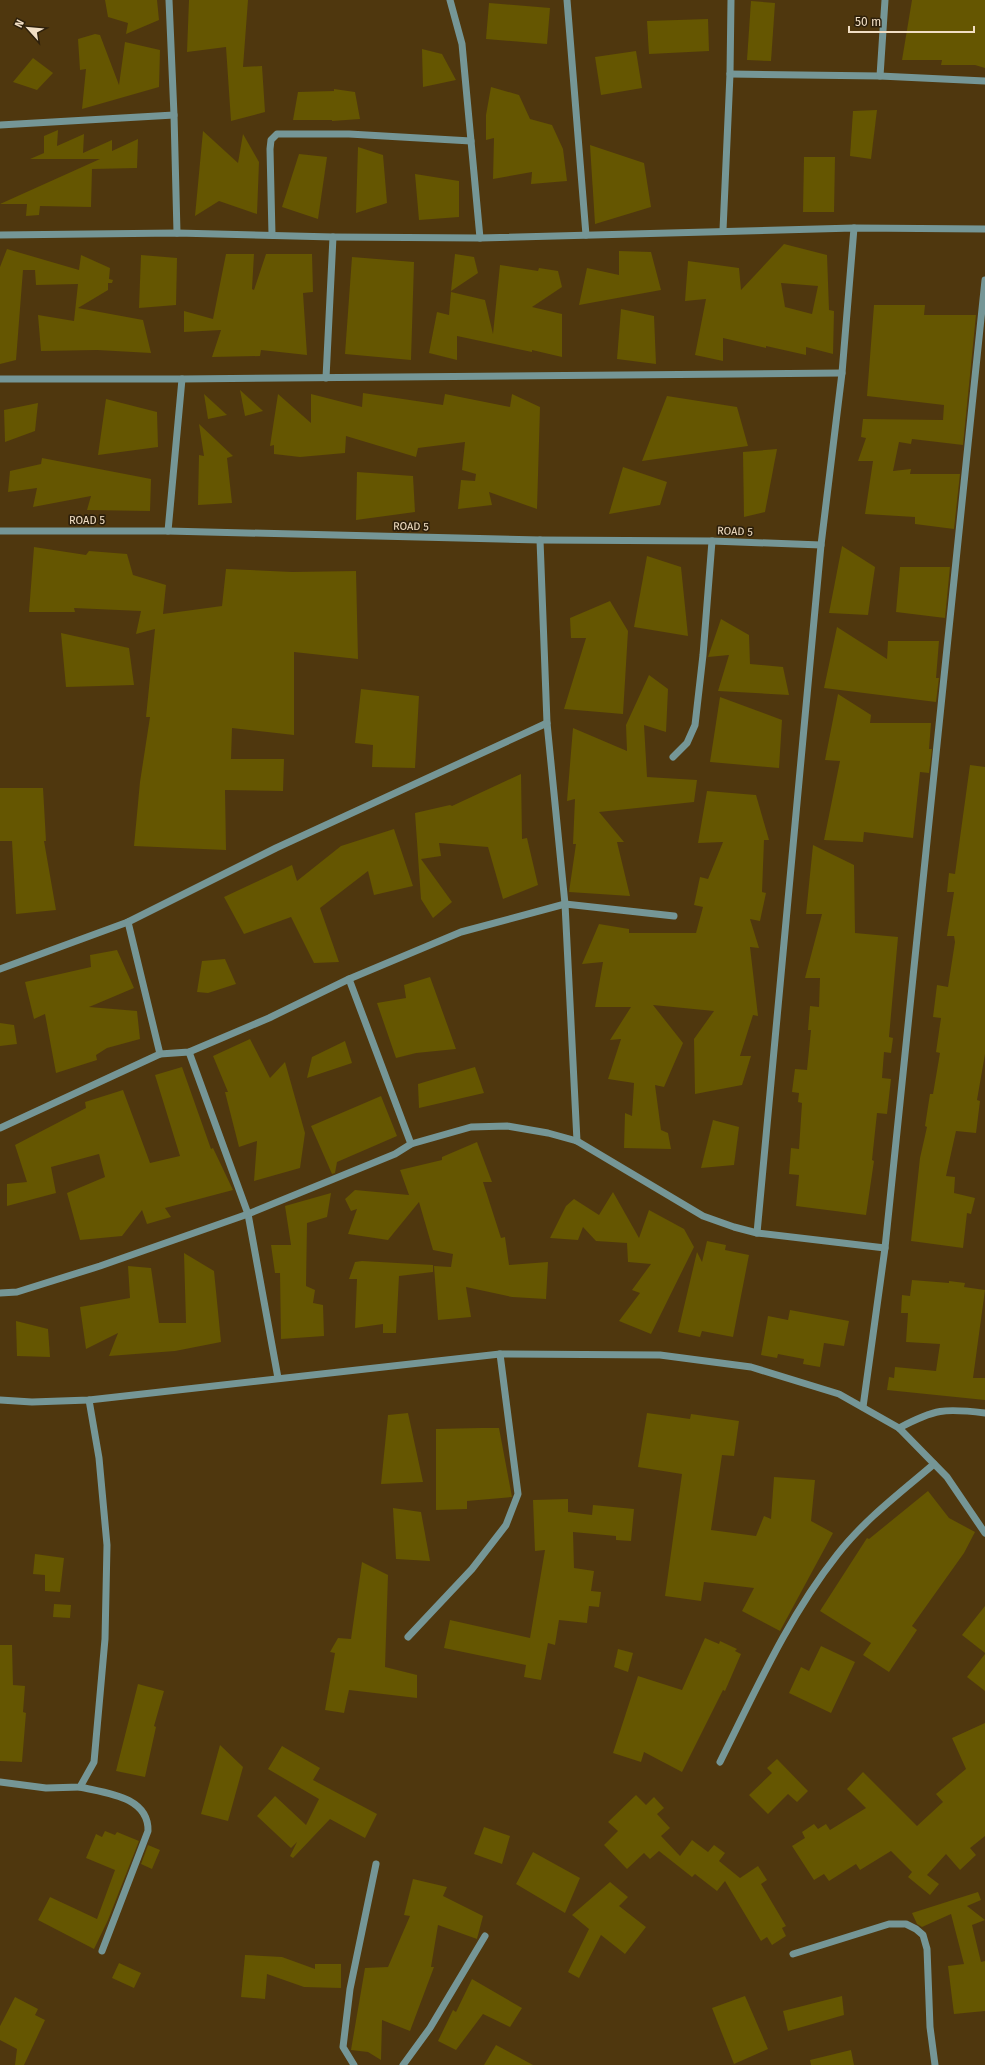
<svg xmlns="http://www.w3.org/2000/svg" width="985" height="2065" font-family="'Fira Sans',sans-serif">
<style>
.building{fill:#655601;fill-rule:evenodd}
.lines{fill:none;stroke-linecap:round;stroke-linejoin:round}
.minor{stroke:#759696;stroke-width:7}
.labels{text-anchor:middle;stroke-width:3.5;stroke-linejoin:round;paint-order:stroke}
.street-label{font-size:11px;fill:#f1dec4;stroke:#2e200b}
</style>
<rect width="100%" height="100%" fill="#4f370e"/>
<g class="building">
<path d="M105,0H157L159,20L126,34L128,23L108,17Z"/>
<path d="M189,0H248L243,67L262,66L265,112L231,121L226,47L187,52Z"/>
<path d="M912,0H985V68L975,65H941L942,60H902Z"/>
<path d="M751,1L775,3L771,61L747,60Z"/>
<path d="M489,3L550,8L547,44L486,39Z"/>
<path d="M708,19L709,51L649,54L647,21Z"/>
<path d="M95,34L100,35L119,85L125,42L160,50L159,87L82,109L86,69L80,70L78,39Z"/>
<path d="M422,49L442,54L456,80L423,87Z"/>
<path d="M636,51L642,88L601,95L595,57Z"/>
<path d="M33,58L53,73L37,90L13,82Z"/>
<path d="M491,87L519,95L530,119L552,125L563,149L567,181L531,184L532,172L493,179L494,138L486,140V115Z"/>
<path d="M334,89L355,92L360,119L332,121V120H293L298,92L334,91Z"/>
<path d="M877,110L871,159L850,156L853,111Z"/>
<path d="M58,130L57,146L84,134L83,153L112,140V151L138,139L137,168L92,169L91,207L40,206L39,215L26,216L27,204H0L100,159H30L44,153V136Z"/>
<path d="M203,131L238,163L243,134L259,162L257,214L219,201L195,216Z"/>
<path d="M590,145L644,163L651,207L595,224Z"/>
<path d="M358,147L383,155L387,203L356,213Z"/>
<path d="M299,154L327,157L318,219L282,207Z"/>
<path d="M804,157H835L834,212H803Z"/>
<path d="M415,174L459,181V217L419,220Z"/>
<path d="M784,244L827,255L829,310L834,311L833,354L806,347V355L766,346V348L723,338V361L695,355L706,299L685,301L688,261L739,268L741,290ZM781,283L818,286L812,314L785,307Z"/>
<path d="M7,249L79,270L81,255L110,268L109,279L113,280L112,283H108V290L78,308L143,320L151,353L97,350L41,351L38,315L74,321L78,284L36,285L35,270H23L16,360L0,364V267Z"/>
<path d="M619,251L651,252L661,290L579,305L587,268L619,275Z"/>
<path d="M226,254H254L252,289L254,290L266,254H312L313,292L303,293L307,355L261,350L260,356L212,357L221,330L184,332V311L213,319Z"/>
<path d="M455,254L474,257L478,273L451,291Z"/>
<path d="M141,255L177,258L176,305L139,308Z"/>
<path d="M352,257L414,262L411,360L345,354Z"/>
<path d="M500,265L538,271L539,268L558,271L562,287L532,307L562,314V357L532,350V352L457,336V360L429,353L437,312L449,315L451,292L485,300L493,334Z"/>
<path d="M874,305H925L924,315H976L963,445L912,439L911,444L899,442L893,471L911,469L910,474H960L954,529L915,524V517L865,514L873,461H858L866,438L861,437L863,419L943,420L944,405L867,396Z"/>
<path d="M621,309L654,316L656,364L617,359Z"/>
<path d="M240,390L263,411L245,416Z"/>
<path d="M363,393L443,405L445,394L510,407L512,394L540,407L537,509L489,492L492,505L458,509L461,480L475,481L476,474L462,470L465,442L418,448L416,457L346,436L345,453L300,457L274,454V445L270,446L278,394L311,423V394L362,407Z"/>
<path d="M204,394L227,415L208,419Z"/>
<path d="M667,396L737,407L748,446L642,461Z"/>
<path d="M106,399L157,412L158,447L98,455Z"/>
<path d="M38,403L35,431L5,442L4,410Z"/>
<path d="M199,424L233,456L227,458L232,503L198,505L199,455L204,456Z"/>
<path d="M777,449L765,512L744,517L743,452Z"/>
<path d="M42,458L151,479L150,511L87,510L91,496L33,507L37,488L8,492L10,471L41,464Z"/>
<path d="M623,467L667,482L660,505L609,514Z"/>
<path d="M357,472L413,476L415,512L356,520Z"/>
<path d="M842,546L875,567L868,615L829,613Z"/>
<path d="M34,547L86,555L89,551L127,554L133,575L166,585L163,614L222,606L226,569L292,572L356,571L358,659L294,652V735L232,728L231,759H284L283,791L225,790L226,850L134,846L140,782L150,717H146L155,629L136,634L141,611L74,608L75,612H29Z"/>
<path d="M647,556L681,567L688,636L634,627Z"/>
<path d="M900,567H950L945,618L896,612Z"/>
<path d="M610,601L628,631L623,714L564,709L586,638H571L570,618Z"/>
<path d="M721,619L749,635L750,664L783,667L789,695L718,691L729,655L708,657Z"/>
<path d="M837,627L887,659L888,641H939L936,678H939L936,702L824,688Z"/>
<path d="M61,633L129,648L134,685L66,687Z"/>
<path d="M649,675L668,689L666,732L644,725L647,777L697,780L694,802L599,812L624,842H617L630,896L569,892L576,844H573L575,799L567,801L573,728L627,751L626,725Z"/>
<path d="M361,689L419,696L415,768L372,767L373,745L355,743Z"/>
<path d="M838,694L871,715L870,723H931L929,749H932L929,773L920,772L913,838L864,832L863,842L824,840L840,761L825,760Z"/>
<path d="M720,697L782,720L779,768L710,762Z"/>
<path d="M970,765L985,767V1054L977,1100L980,1101L976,1133L956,1131L946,1176L955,1177L954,1193L975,1198L971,1214L967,1213L963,1248L911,1241L920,1158L927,1127L925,1126L930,1094H933L940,1053L936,1052L941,1018L933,1017L937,985L948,987L955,942L954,936H947L954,892H947L949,873L955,874Z"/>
<path d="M521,774L522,839L527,838L538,885L503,899L488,847L439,843L441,856L421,859L452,902L433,918L421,899L415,813L450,805L452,806Z"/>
<path d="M0,788H43L46,841H44L56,910L16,914L12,841H0Z"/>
<path d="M707,791L756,795L769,840H764L762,892L766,893L760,921L750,919L759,948L750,947L758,1016L753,1015L740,1056H751L742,1085L695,1094L694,1039L714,1011L653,1005L683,1043L664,1087L655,1085L661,1130L668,1133L671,1149L624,1148L625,1113L632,1116L634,1083L608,1079L621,1039L610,1040L631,1007H595L603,962L582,964L599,924L629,929V933H696L703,907L694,905L700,877L708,879L723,842L698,843Z"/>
<path d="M394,829L413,886L374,895L368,871L320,908L339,962L314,963L291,917L244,934L224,897L292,865L297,881L341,846Z"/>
<path d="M813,845L854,865L855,933L898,937L889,1037L893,1038L891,1053L884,1052L882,1078L891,1079L887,1114L877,1113L872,1160L874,1161L866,1215L796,1206L799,1175L789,1174L791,1148L799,1149L802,1103L798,1102L799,1093L792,1092L795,1069L807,1070L811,1030H808L810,1006L819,1007L820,978H805L822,914H806Z"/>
<path d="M117,950L134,988L89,1007L137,1011L140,1039L107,1048L96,1055L97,1060L56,1073L45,1014L34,1019L25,982L91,967L90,955Z"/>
<path d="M225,959L236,984L208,993L197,992L202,961Z"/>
<path d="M430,977L456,1049L416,1053L396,1058L377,1003L406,998L404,985Z"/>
<path d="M0,1023L14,1025L17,1044L0,1046Z"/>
<path d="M250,1039L270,1078L285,1062L305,1133L300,1168L254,1181L257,1141L239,1147L225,1092H228L213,1056Z"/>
<path d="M345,1041L352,1063L307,1078L312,1057Z"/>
<path d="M182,1067L211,1149L213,1148L233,1190L165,1208L171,1217L147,1224L142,1210L122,1236L80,1240L67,1193L105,1177L99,1154L51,1167L56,1193L7,1206V1184L27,1182L15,1145L86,1108L85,1102L123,1090L150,1163L180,1156L155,1075Z"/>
<path d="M475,1067L484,1093L419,1108L418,1084Z"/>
<path d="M381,1096L397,1136L337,1162L335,1173L332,1174L311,1126Z"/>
<path d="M713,1120L739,1127L734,1165L701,1168Z"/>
<path d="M477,1142L492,1182H483L501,1238L505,1237L509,1265L548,1262L546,1299L512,1297L466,1287L471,1317L438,1320L434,1266L451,1267L453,1254L433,1250L419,1202L388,1240L348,1234L357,1209L351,1211L345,1199L355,1190L409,1195L400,1170L442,1160V1157Z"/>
<path d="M613,1192L639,1238L649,1210L684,1229L694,1247L651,1334L619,1321L640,1293L632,1290L651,1264L628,1262L627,1243L596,1241L583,1227L578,1240L550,1238L566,1206L574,1199L599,1215Z"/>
<path d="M331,1193L327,1217L307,1223L306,1286L315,1290L313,1303L323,1305L324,1336L281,1339L280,1273H275L271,1245H291L285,1206Z"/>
<path d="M707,1241L726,1245L725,1250L749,1255L733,1337L702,1331L700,1337L678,1332L697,1252L702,1262Z"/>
<path d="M184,1253L214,1271L221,1342L175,1351L109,1356L118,1333L86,1349L80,1307L130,1298L128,1266L151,1268L159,1323H186Z"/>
<path d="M362,1261L433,1265V1272L399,1276L396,1333H383V1324L355,1328L357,1279H349L355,1262Z"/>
<path d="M912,1280L949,1283V1281L965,1283L964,1287L985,1290L973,1378H985V1400L887,1390L889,1377L894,1378L895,1367L936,1371L940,1344L906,1342L908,1313H901L902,1295L910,1296Z"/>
<path d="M790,1310L849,1321L844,1346L824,1343L820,1367L803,1364L804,1359L778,1354L777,1358L761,1355L768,1316L788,1320Z"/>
<path d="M16,1321L48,1329L50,1357L17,1356Z"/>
<path d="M408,1413L423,1482L381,1484L388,1415Z"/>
<path d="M647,1413L690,1419L691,1414L739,1421L734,1456L722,1455L711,1530L756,1536L764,1516L771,1519L774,1477L815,1480L811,1521L833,1533L780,1631L742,1611L754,1588L704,1582L701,1601L665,1596L682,1474L638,1467Z"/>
<path d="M481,1428H499L512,1497L467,1501V1509L436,1510V1429Z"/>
<path d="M928,1491L949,1518L975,1532L964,1553L912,1626L917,1630L889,1672L863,1655L871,1643L820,1611L867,1538L869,1539Z"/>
<path d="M568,1499V1512L592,1515L593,1505L634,1509L631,1541L616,1540V1536L573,1532L574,1568L594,1571L591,1591L601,1592L599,1607L589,1606L587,1623L559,1620L555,1645L548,1643L541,1680L524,1677L526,1665L444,1648L450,1620L530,1638L545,1550L535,1551L533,1500Z"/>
<path d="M393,1508L421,1512L430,1561L396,1559Z"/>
<path d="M35,1554L64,1558L60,1592L45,1591V1575L33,1574Z"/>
<path d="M362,1562L388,1575L385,1667L417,1675V1698L349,1690L344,1713L325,1710L335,1653L330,1652L338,1638L351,1639Z"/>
<path d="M54,1604L71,1605L70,1618L53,1617Z"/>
<path d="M985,1606V1653L962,1635Z"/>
<path d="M705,1638L719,1644L720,1641L737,1649L735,1651L741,1654L725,1691L723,1690L682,1772L644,1752L641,1762L613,1753L638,1676L682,1690Z"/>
<path d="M0,1645H12L13,1685L25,1686L23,1712L26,1713L22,1762L0,1761Z"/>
<path d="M821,1646L855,1662L831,1713L789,1693L801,1667L809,1671Z"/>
<path d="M618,1649L633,1653L628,1672L614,1667Z"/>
<path d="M985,1654V1691L967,1677Z"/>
<path d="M138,1684L164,1691L154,1726L156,1727L145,1777L116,1771Z"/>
<path d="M985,1723V1836L970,1848L976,1855L960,1870L946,1854L927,1875L939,1884L930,1895L908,1877L912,1872L891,1851L860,1870L856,1864L829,1881L824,1874L814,1880L792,1846L805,1838L802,1832L814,1824L818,1829L826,1824L830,1830L866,1808L847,1789L863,1772L917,1826L943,1802L936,1794L966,1769L952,1738Z"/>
<path d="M220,1745L243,1767L228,1821L201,1814Z"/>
<path d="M282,1746L320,1768L313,1780L377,1814L365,1838L330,1819L293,1858L290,1856L297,1842L291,1848L257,1816L275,1796L306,1825L319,1799L268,1769Z"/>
<path d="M777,1759L808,1791L797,1802L788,1794L768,1814L749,1795L772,1773L767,1768Z"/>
<path d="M636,1795L646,1805L654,1797L664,1808L657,1814L670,1828L661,1836L680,1856L692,1840L708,1852L714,1845L725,1853L719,1861L740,1878L758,1866L767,1880L761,1884L786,1926L782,1928L786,1936L772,1945L767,1937L761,1941L725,1881L717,1891L695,1874L692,1877L659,1851L650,1859L644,1853L627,1869L604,1845L618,1831L608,1822Z"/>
<path d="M484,1827L510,1836L502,1864L474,1854Z"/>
<path d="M105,1831L115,1835L117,1832L139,1841L108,1920L94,1949L38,1920L50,1897L97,1919L115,1870L86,1858L96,1834L102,1837Z"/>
<path d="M148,1845L160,1850L152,1869L141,1864Z"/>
<path d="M533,1852L580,1878L565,1913L516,1884Z"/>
<path d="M413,1879L447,1887L443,1896L483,1916L477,1939L438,1925L431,1967H434L410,2031L382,2020L381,2060L368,2052L351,2050L365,1968L388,1967L410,1916L404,1915Z"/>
<path d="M610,1882L628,1897L619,1906L646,1927L625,1954L601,1935L579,1978L568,1972L589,1929L572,1915Z"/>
<path d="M978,1892L981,1900L967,1906L985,1920L972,1925L981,1962L985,1961V2011L954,2014L948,1966L964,1964L951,1914L922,1927L917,1924L912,1913Z"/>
<path d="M245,1955L282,1957L315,1969V1964H341V1988L304,1987L267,1974L265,1999L241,1997Z"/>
<path d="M119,1963L141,1973L134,1988L112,1978Z"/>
<path d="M472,1979L522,2008L510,2027L483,2014L456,2050L438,2041L453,2010L456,2012Z"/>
<path d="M745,1996L768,2049L734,2064L712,2008Z"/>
<path d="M842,1996L844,2015L788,2031L783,2011Z"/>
<path d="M15,1997L38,2009L35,2015L45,2020L24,2065H15L17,2049L0,2040V2026Z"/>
<path d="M496,2045L533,2065H484Z"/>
<path d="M851,2050L854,2065H811L810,2060Z"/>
</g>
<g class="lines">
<g class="minor">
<path d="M169,0L174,115L177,233"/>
<path d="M450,0L462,44L480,238"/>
<path d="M567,0L586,235"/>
<path d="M730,74L880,76L985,81"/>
<path d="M880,76L885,0"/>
<path d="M0,125L174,115"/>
<path d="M723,230L730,74L731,0"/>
<path d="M0,235L177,233L333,237L480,238L854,228L985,229"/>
<path d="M272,235L270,149L271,140L277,134H349L471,141"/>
<path d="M326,378L333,237"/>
<path d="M0,379H182L842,373"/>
<path d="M0,531H168L540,540L712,541L821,545"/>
<path d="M168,531L182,379"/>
<path d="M540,540L547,723L565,904L577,1141"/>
<path d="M673,757L687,743L695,725L703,655L712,541"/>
<path d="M128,922L160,1054"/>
<path d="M0,969L128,922L276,848L547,723"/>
<path d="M349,979L411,1144"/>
<path d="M189,1052L248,1214L278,1378"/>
<path d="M0,1128L160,1054L189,1052L269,1018L349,979L461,932L565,904L674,916"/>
<path d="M757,1233L821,545L842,373L854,228"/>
<path d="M0,1293L17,1292L100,1266L248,1214L395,1154L411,1144L471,1127L507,1126L548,1133L577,1141L703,1216L734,1227L757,1233L885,1248"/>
<path d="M0,1400L32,1402L89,1400L500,1354L660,1355L751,1367L839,1394L899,1428L947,1477L985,1533"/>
<path d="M863,1407L885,1248L985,280"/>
<path d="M899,1428C935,1409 944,1408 985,1413"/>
<path d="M408,1637L472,1569L506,1525L518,1494L500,1354"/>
<path d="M720,1762C755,1692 788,1617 837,1555C864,1520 900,1493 934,1464"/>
<path d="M0,1782L46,1788L80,1787L94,1762L105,1639L107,1545L99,1458L89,1400"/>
<path d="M80,1787C105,1793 149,1796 148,1831L102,1951"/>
<path d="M793,1954L889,1924H906L916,1929L923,1935L927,1949L930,2027L935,2065"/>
<path d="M354,2065L343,2047L350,1989L376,1864"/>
<path d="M403,2065L430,2028L485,1936"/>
</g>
</g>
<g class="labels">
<g class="street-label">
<text x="87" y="524">ROAD 5</text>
<text transform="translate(411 526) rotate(1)" y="4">ROAD 5</text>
<text transform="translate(735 531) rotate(2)" y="4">ROAD 5</text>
</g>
</g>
<g transform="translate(28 28) rotate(297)" stroke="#2e200b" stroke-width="3" paint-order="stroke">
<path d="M0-3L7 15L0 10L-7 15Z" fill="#f1dec4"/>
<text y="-6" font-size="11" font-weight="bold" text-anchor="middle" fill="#f1dec4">N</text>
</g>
<path d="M849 26v6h125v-6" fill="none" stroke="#f1dec4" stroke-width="2"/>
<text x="855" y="26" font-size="12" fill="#f1dec4" stroke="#2e200b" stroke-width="3" paint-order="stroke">50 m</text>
</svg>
